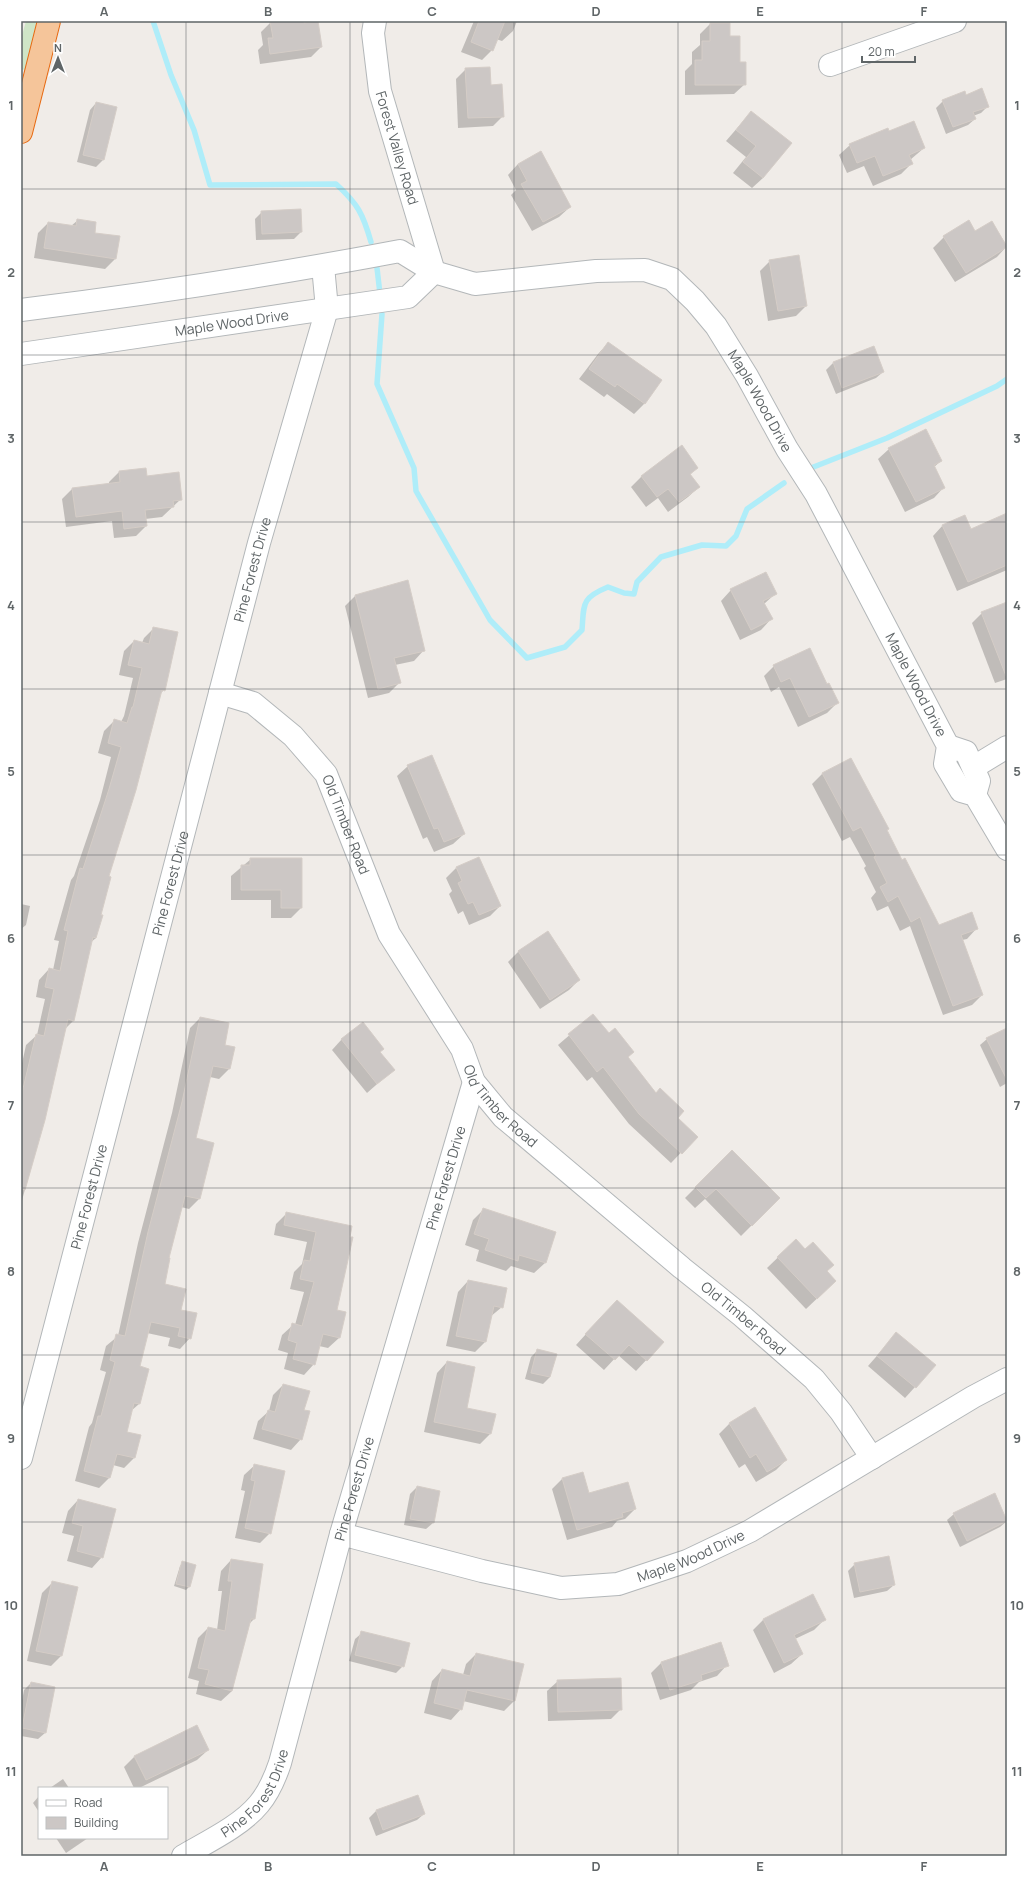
<svg xmlns="http://www.w3.org/2000/svg" width="1028" height="1877" font-family="Manrope,sans-serif">
<style>
.green{fill:#cfe5c7}
.shadow{fill:#0003}
.lines{fill:none;stroke-linecap:round;stroke-linejoin:round}
.stream{stroke:#afedf9;stroke-width:5.5}
.building{fill:#ccc7c5;stroke:#d5cdc7}
.minor-casing{stroke:#b3b7b9;stroke-width:24}
.highway-casing{stroke:#e76a12;stroke-width:24}
.minor{stroke:#fff;stroke-width:22}
.highway{stroke:#f5c59a;stroke-width:22}
.grid{fill:none;stroke:#5f6567;stroke-width:1;stroke-opacity:0.55}
.labels{text-anchor:middle;stroke-width:3;stroke-linejoin:round;paint-order:stroke}
.street-label{font-size:14px;fill:#5f6567;stroke:#fff}
.neatline{fill:none;stroke:#5f6567;stroke-width:1.5}
.grid-label{font-size:13px;text-anchor:middle;font-weight:bold;fill:#5f6567}
</style>
<rect width="100%" height="100%" fill="#f0ece8"/>
<path class="green" d="M26,21H38L25,70L21,69V39Z"/>
<g class="shadow">
<path d="M269,21H302L321,47L311,57L260,64L258,50L263,45L261,32L270,23Z"/>
<path d="M474,21H517L513,31L502,41L496,39L492,50L482,60L461,52Z"/>
<path d="M710,24L729,37L739,63L745,84L734,94L685,95V71L692,64V52L700,45V34Z"/>
<path d="M466,69L490,86L503,116L493,126L458,128L456,79Z"/>
<path d="M966,96L988,106L981,113L973,116L975,119L968,125L946,134L936,108L943,101Z"/>
<path d="M96,103L116,108L103,160L96,167L77,162L90,110Z"/>
<path d="M751,112L763,178L752,188L733,173L746,157L726,141Z"/>
<path d="M888,132L924,148L910,160L912,163L901,174L873,186L864,166L847,173L839,155L850,145Z"/>
<path d="M518,164L570,207L559,217L532,231L511,195L516,190L508,175Z"/>
<path d="M262,212L301,232L294,239L256,240L255,219Z"/>
<path d="M78,220L94,234L119,237L115,259L105,269L34,258L38,233L48,223L71,226Z"/>
<path d="M969,222L975,232L992,222L1007,246L997,257L955,282L933,248L944,237Z"/>
<path d="M770,261L806,306L796,316L768,321L760,271Z"/>
<path d="M608,343L661,380L644,404L634,414L607,394L604,397L579,379L598,354Z"/>
<path d="M873,348L883,372L876,378L836,394L826,370L833,363Z"/>
<path d="M681,447L697,467L690,475L699,487L688,497L668,512L658,498L646,507L631,487L641,477Z"/>
<path d="M889,449L941,461L934,467L944,487L934,498L905,512L878,459Z"/>
<path d="M145,469L146,477L181,499L162,517L145,519L146,526L136,536L114,538L112,521L66,527L62,499L72,489L109,485V482L119,472Z"/>
<path d="M1007,515V570L957,591L933,536L943,525L971,530Z"/>
<path d="M731,590L775,594L764,604L771,619L761,630L740,640L721,601Z"/>
<path d="M355,596L424,650L414,661L395,665L399,683L389,693L368,698L345,606Z"/>
<path d="M1007,603V679L995,683L972,623L982,613Z"/>
<path d="M154,628L164,690L160,694L107,877L96,938L90,943L74,1020L65,1029L44,1120L21,1204V1068L26,1045L37,1035L45,999L36,997L39,980L49,969L53,970L59,941L54,940L71,880L74,876L100,800L111,757L98,753L104,731L114,721L121,722L124,716L133,678L119,675L124,651L134,641L142,643L144,638Z"/>
<path d="M774,666L827,685L837,703L827,713L798,727L779,687L771,692L764,676Z"/>
<path d="M850,759L901,861L938,926L977,928L967,939L962,940L982,995L972,1005L943,1015L910,926L900,931L888,906L877,911L871,898L876,892L864,868L866,866L850,837L842,841L812,784L822,774Z"/>
<path d="M408,766L464,834L453,844L434,852L427,837L423,839L397,776Z"/>
<path d="M251,859L301,908L291,918H271V900H231V876Z"/>
<path d="M456,868L500,906L490,916L469,925L463,911L458,914L449,894L452,891L446,878Z"/>
<path d="M21,904L30,906L26,925L21,929Z"/>
<path d="M547,933L579,980L569,990L540,1009L508,962L518,952Z"/>
<path d="M593,1015L676,1118L696,1137L671,1163L629,1124L592,1077L587,1081L558,1045Z"/>
<path d="M200,1018L223,1046L234,1048L229,1069L219,1079L210,1077L194,1139L213,1143L199,1199L189,1209L181,1207L168,1259L164,1285L180,1311L190,1338L180,1349L168,1346L170,1338L147,1333L138,1367L139,1404L131,1411L126,1432L139,1436L134,1458L124,1468L113,1465L110,1477L99,1488L75,1481L89,1427L92,1423L106,1372L100,1370L106,1346L118,1336L138,1243L172,1113L190,1028Z"/>
<path d="M1007,1029V1083L1000,1087L980,1045L987,1039Z"/>
<path d="M342,1039L393,1070L367,1093L332,1050Z"/>
<path d="M732,1151L779,1198L741,1236L705,1199L695,1208L685,1198Z"/>
<path d="M483,1210L555,1233L545,1263L534,1273L511,1266L506,1271L476,1261L479,1250L465,1245L473,1220Z"/>
<path d="M287,1213L349,1237L336,1311L339,1338L328,1348L319,1346L314,1364L304,1375L284,1369L288,1353L278,1350L282,1335L293,1325H295L304,1292L290,1289L294,1272L302,1264L307,1242L274,1235L276,1224Z"/>
<path d="M796,1240L826,1272L825,1291L806,1309L767,1268Z"/>
<path d="M468,1281L502,1307L490,1317L485,1342L475,1352L446,1346L458,1292Z"/>
<path d="M607,1311L663,1342L636,1371L618,1355L604,1370L576,1345Z"/>
<path d="M896,1334L915,1387L905,1398L868,1366Z"/>
<path d="M538,1350L555,1354L550,1377L543,1384L525,1379L531,1357Z"/>
<path d="M447,1362L465,1409L490,1434L480,1444L424,1432L437,1373Z"/>
<path d="M283,1385L303,1410L301,1439L291,1450L253,1439L258,1421L269,1411L273,1395Z"/>
<path d="M755,1408L786,1460L776,1470L756,1482L745,1464L739,1468L719,1434L729,1424Z"/>
<path d="M255,1465L270,1533L260,1543L235,1538L245,1491L241,1490L244,1475Z"/>
<path d="M562,1479L588,1494L635,1509L625,1519L617,1521L612,1527L567,1540L552,1489Z"/>
<path d="M417,1487L433,1523L426,1529L404,1525L410,1494Z"/>
<path d="M78,1500L102,1557L92,1568L67,1561L74,1536L62,1533L68,1511Z"/>
<path d="M954,1514L1007,1521L1000,1527L960,1547L947,1520Z"/>
<path d="M231,1560L254,1619L249,1624L232,1691L221,1701L196,1694L199,1681L188,1678L198,1638L208,1628L217,1630L222,1591H218L221,1571Z"/>
<path d="M183,1563L189,1587L186,1590L174,1586L180,1566Z"/>
<path d="M855,1564L894,1585L887,1591L854,1598L848,1571Z"/>
<path d="M53,1582L77,1588L61,1656L51,1666L27,1661L42,1593Z"/>
<path d="M813,1596L824,1620L814,1630L795,1639L802,1654L791,1664L774,1673L753,1630L763,1620Z"/>
<path d="M362,1633L403,1666L396,1673L349,1661L355,1639Z"/>
<path d="M476,1654L514,1701L504,1711L463,1701L461,1709L451,1720L424,1713L432,1681L442,1670L463,1675L466,1664Z"/>
<path d="M661,1663L727,1665L717,1676L699,1682L691,1690L660,1700L651,1673Z"/>
<path d="M558,1681L621,1709L611,1719L548,1721L547,1691Z"/>
<path d="M31,1683L45,1733L38,1739L21,1736V1706L24,1690Z"/>
<path d="M208,1750L197,1760L139,1788H134L124,1767L134,1757Z"/>
<path d="M63,1779L69,1788H50Z"/>
<path d="M39,1796V1812L33,1803Z"/>
<path d="M417,1796L424,1814L417,1820L376,1836L369,1818L376,1811Z"/>
<path d="M56,1838H88L66,1853Z"/>
</g>
<g class="lines">
<g class="stream">
<path d="M153,21L171,75L194,130L210,185L336,184C358,204 363,214 371,242"/>
<path d="M377,268L380,294"/>
<path d="M382,314L377,384L414,468L416,491L490,620L527,658L565,647L582,630C584,604 581,598 608,587L624,593L634,594L637,582L661,557L702,545L726,546L736,536L747,509L784,483"/>
<path d="M811,468L887,438L997,386L1007,379"/>
</g>
</g>
<g class="building">
<path d="M270,21H303L304,23L318,21L322,47L270,54L268,38H273Z"/>
<path d="M479,21H505L493,51L471,42Z"/>
<path d="M710,23H730V36H740V62H746V85H695V60H702V41H710Z"/>
<path d="M490,67L491,85L502,84L504,117L468,118L465,68Z"/>
<path d="M982,88L989,107L973,112L976,119L953,127L942,100L965,91L966,95Z"/>
<path d="M96,102L117,107L104,160L83,155Z"/>
<path d="M751,111L792,143L763,178L743,162L756,146L736,130Z"/>
<path d="M914,121L925,148L909,155L913,164L883,176L875,156L857,163L849,144L888,128L889,131Z"/>
<path d="M541,151L571,207L543,222L521,184L527,181L518,164Z"/>
<path d="M301,209L302,232L262,234L261,211Z"/>
<path d="M77,219L96,222L95,233L120,236L116,259L44,248L48,222L76,226Z"/>
<path d="M969,220L975,231L992,221L1007,247L966,273L943,236Z"/>
<path d="M799,255L807,306L778,311L769,260Z"/>
<path d="M608,342L662,380L645,404L617,384L615,387L589,369Z"/>
<path d="M874,346L884,372L842,388L833,362Z"/>
<path d="M926,429L942,461L934,465L945,488L916,502L888,448Z"/>
<path d="M682,445L698,468L690,474L700,487L679,502L668,489L657,497L641,476Z"/>
<path d="M146,468L147,476L179,472L182,500L173,501L174,507L145,510L147,526L124,529L122,511L76,517L72,488L120,482L119,471Z"/>
<path d="M1007,513V565L968,582L942,525L965,515L971,529Z"/>
<path d="M766,572L777,594L763,601L773,619L751,630L730,589Z"/>
<path d="M408,580L425,651L394,658L401,683L378,689L355,595Z"/>
<path d="M1007,602V675L1006,676L981,612Z"/>
<path d="M153,627L178,632L165,691L162,690L136,790L109,876L111,877L101,915H103L96,938L93,937L74,1021L68,1019L45,1120L25,1190L21,1189V1097L36,1034L44,1036L54,989L45,987L49,968L60,971L68,931L64,930L80,868L83,869L109,789L121,747L108,743L114,719L127,723L132,707H133L142,668L128,665L134,640L149,644Z"/>
<path d="M810,648L827,684L829,683L839,703L809,717L790,678L781,682L773,665Z"/>
<path d="M432,755L465,834L444,842L438,828L434,829L407,765Z"/>
<path d="M851,758L889,829L887,830L902,860L905,858L939,925L972,912L978,929L961,935L983,995L953,1006L920,917L911,922L898,896L888,902L880,887L887,883L874,857L876,856L861,827L853,831L822,773Z"/>
<path d="M479,857L501,906L479,915L473,902L468,904L458,883L462,881L456,867Z"/>
<path d="M250,858H302V908H281V890H241V865H250Z"/>
<path d="M548,931L580,980L550,1000L518,951Z"/>
<path d="M593,1014L609,1033L615,1028L634,1052L628,1057L656,1093L660,1088L684,1111L678,1118L698,1137L682,1154L639,1114L603,1067L597,1072L568,1034Z"/>
<path d="M200,1017L229,1023L225,1045L235,1047L230,1069L213,1066L196,1138L214,1143L200,1199L185,1196L169,1258H170L165,1284L186,1289L181,1310L197,1313L191,1339L178,1336L180,1328L151,1322L140,1366L149,1369L140,1404L134,1403L127,1432L141,1435L135,1458L117,1454L110,1478L84,1471L98,1416H101L115,1362L110,1360L116,1334L125,1336L148,1232L182,1102Z"/>
<path d="M363,1022L384,1049L380,1052L395,1070L377,1084L341,1039Z"/>
<path d="M1007,1028V1080L986,1038Z"/>
<path d="M732,1150L780,1198L752,1226L716,1189L706,1198L695,1187Z"/>
<path d="M483,1208L556,1232L546,1263L519,1255L518,1261L485,1250L489,1239L474,1234Z"/>
<path d="M286,1212L352,1226L350,1237H353L337,1310L346,1312L340,1338L323,1334L315,1365L293,1359L297,1343L288,1340L292,1323L302,1326L314,1282L300,1279L304,1260L310,1261L316,1232L284,1225Z"/>
<path d="M796,1239L805,1249L813,1242L834,1265L827,1271L836,1281L817,1299L777,1257Z"/>
<path d="M468,1280L507,1288L503,1308L494,1306L486,1342L456,1336Z"/>
<path d="M617,1300L664,1342L647,1361L629,1345L615,1360L585,1334Z"/>
<path d="M896,1332L936,1365L916,1388L877,1356Z"/>
<path d="M537,1349L557,1354L550,1377L531,1373Z"/>
<path d="M447,1361L475,1367L467,1408L496,1414L491,1434L434,1422Z"/>
<path d="M283,1384L310,1391L304,1410L310,1411L302,1440L262,1429L268,1410L275,1412Z"/>
<path d="M755,1407L787,1460L767,1472L756,1454L750,1458L729,1423Z"/>
<path d="M254,1464L285,1471L271,1534L245,1528L255,1481L251,1480Z"/>
<path d="M583,1472L589,1493L628,1482L636,1509L622,1513L623,1517L577,1530L562,1478Z"/>
<path d="M417,1486L440,1491L434,1523L410,1519Z"/>
<path d="M995,1493L1007,1521L967,1541L953,1513Z"/>
<path d="M78,1499L116,1509L103,1558L77,1551L83,1526L72,1523Z"/>
<path d="M889,1556L895,1585L860,1592L854,1563Z"/>
<path d="M231,1559L263,1564L255,1619H251L232,1691L205,1684L209,1670L198,1668L208,1627L225,1631L232,1581H228Z"/>
<path d="M182,1561L196,1565L190,1587L176,1584Z"/>
<path d="M52,1581L78,1587L62,1656L36,1651Z"/>
<path d="M813,1594L826,1620L794,1635L803,1654L784,1663L763,1619Z"/>
<path d="M361,1631L410,1643L404,1667L355,1655Z"/>
<path d="M721,1642L729,1666L701,1675L702,1680L670,1690L661,1662Z"/>
<path d="M476,1653L524,1664L515,1701L467,1690L462,1710L434,1703L442,1669L470,1676Z"/>
<path d="M621,1678L622,1710L558,1712L557,1680Z"/>
<path d="M31,1682L55,1687L46,1733L22,1728Z"/>
<path d="M197,1725L209,1750L146,1780L134,1756Z"/>
<path d="M418,1795L425,1814L383,1830L376,1810Z"/>
</g>
<g class="lines">
<defs>
<g id="minor">
<path id="s1" d="M375,21L373,33L380,91L434,272"/>
<path d="M830,65L955,21"/>
<path id="s2" d="M21,310C148,294 274,275 400,251L434,272L475,284L596,271L645,270L672,279L695,301L716,326L747,376L787,449L816,494L948,746L945,764L961,791L975,795L1007,849"/>
<path id="s3" d="M21,354L408,297L434,272"/>
<path id="s4" d="M220,693L253,703L293,736L326,774L389,934L462,1049L474,1082L503,1117L682,1268L742,1316L814,1379L841,1412L872,1458"/>
<path d="M948,746L966,752L979,781L975,795"/>
<path d="M974,767L1007,747"/>
<path id="s5" d="M21,1458L259,543L327,309L323,266"/>
<path id="s6" d="M341,1534L482,1571L561,1588L618,1584L687,1561L750,1531L973,1397L1007,1379"/>
<path id="s7" d="M183,1856C207,1842 241,1826 259,1804C269,1792 275,1778 280,1763L341,1534L474,1082"/>
</g>
<path id="highway" d="M21,132L49,21"/>
</defs>
<use href="#minor" class="minor-casing"/>
<use href="#highway" class="highway-casing"/>
<use href="#minor" class="minor"/>
<use href="#highway" class="highway"/>
</g>
<path class="grid" d="M186,21V1856M350,21V1856M514,21V1856M678,21V1856M842,21V1856M21,189H1007M21,355H1007M21,522H1007M21,689H1007M21,855H1007M21,1022H1007M21,1188H1007M21,1355H1007M21,1522H1007M21,1688H1007"/>
<g class="labels">
<g class="street-label">
<text dy="5" stroke="none"><textPath href="#s1" startOffset="130">Forest Valley Road</textPath></text>
<text dy="5" stroke="none"><textPath href="#s3" startOffset="213">Maple Wood Drive</textPath></text>
<text dy="5" stroke="none"><textPath href="#s2" startOffset="817">Maple Wood Drive</textPath></text>
<text dy="5" stroke="none"><textPath href="#s5" startOffset="918">Pine Forest Drive</textPath></text>
<text dy="5" stroke="none"><textPath href="#s2" startOffset="1141">Maple Wood Drive</textPath></text>
<text dy="5" stroke="none"><textPath href="#s4" startOffset="191">Old Timber Road</textPath></text>
<text dy="5" stroke="none"><textPath href="#s5" startOffset="594">Pine Forest Drive</textPath></text>
<text dy="5" stroke="none"><textPath href="#s4" startOffset="515">Old Timber Road</textPath></text>
<text dy="5" stroke="none"><textPath href="#s7" startOffset="747">Pine Forest Drive</textPath></text>
<text dy="5" stroke="none"><textPath href="#s5" startOffset="270">Pine Forest Drive</textPath></text>
<text dy="5" stroke="none"><textPath href="#s4" startOffset="839">Old Timber Road</textPath></text>
<text dy="5" stroke="none"><textPath href="#s7" startOffset="423">Pine Forest Drive</textPath></text>
<text dy="5" stroke="none"><textPath href="#s6" startOffset="362">Maple Wood Drive</textPath></text>
<text dy="5" stroke="none"><textPath href="#s7" startOffset="99">Pine Forest Drive</textPath></text>
</g>
</g>
<rect width="1028" height="1877" fill="none" stroke="#ffffff" stroke-width="44"/>
<rect x="38" y="1787" width="130" height="52" fill="#ffffff" stroke="#bfc1c2"/>
<rect x="46" y="1800" width="20" height="6" fill="#ffffff" stroke="#bfc1c2"/>
<text x="74" y="1807" font-size="12" fill="#5f6567">Road</text>
<rect x="46" y="1817" width="20" height="12" fill="#ccc7c5" stroke="#bfc1c2"/>
<text x="74" y="1827" font-size="12" fill="#5f6567">Building</text>
<g transform="translate(58 58)" stroke="#ffffff" stroke-width="3" paint-order="stroke">
<path d="M0-3L7 15L0 10L-7 15Z" fill="#5f6567"/>
<text y="-6" font-size="11" font-weight="bold" text-anchor="middle" fill="#5f6567">N</text>
</g>
<path d="M862 56v6h53v-6" fill="none" stroke="#5f6567" stroke-width="2"/>
<text x="868" y="56" font-size="12" fill="#5f6567" stroke="#ffffff" stroke-width="3" paint-order="stroke">20 m</text>
<rect x="22" y="22" width="984" height="1833" class="neatline"/>
<g class="grid-label">
<text x="104" y="16">A</text>
<text x="268" y="16">B</text>
<text x="432" y="16">C</text>
<text x="596" y="16">D</text>
<text x="760" y="16">E</text>
<text x="924" y="16">F</text>
<text x="11" y="110">1</text>
<text x="1017" y="110">1</text>
<text x="11" y="277">2</text>
<text x="1017" y="277">2</text>
<text x="11" y="443">3</text>
<text x="1017" y="443">3</text>
<text x="11" y="610">4</text>
<text x="1017" y="610">4</text>
<text x="11" y="776">5</text>
<text x="1017" y="776">5</text>
<text x="11" y="943">6</text>
<text x="1017" y="943">6</text>
<text x="11" y="1110">7</text>
<text x="1017" y="1110">7</text>
<text x="11" y="1276">8</text>
<text x="1017" y="1276">8</text>
<text x="11" y="1443">9</text>
<text x="1017" y="1443">9</text>
<text x="11" y="1610">10</text>
<text x="1017" y="1610">10</text>
<text x="11" y="1776">11</text>
<text x="1017" y="1776">11</text>
<text x="104" y="1871">A</text>
<text x="268" y="1871">B</text>
<text x="432" y="1871">C</text>
<text x="596" y="1871">D</text>
<text x="760" y="1871">E</text>
<text x="924" y="1871">F</text>
</g>
</svg>
